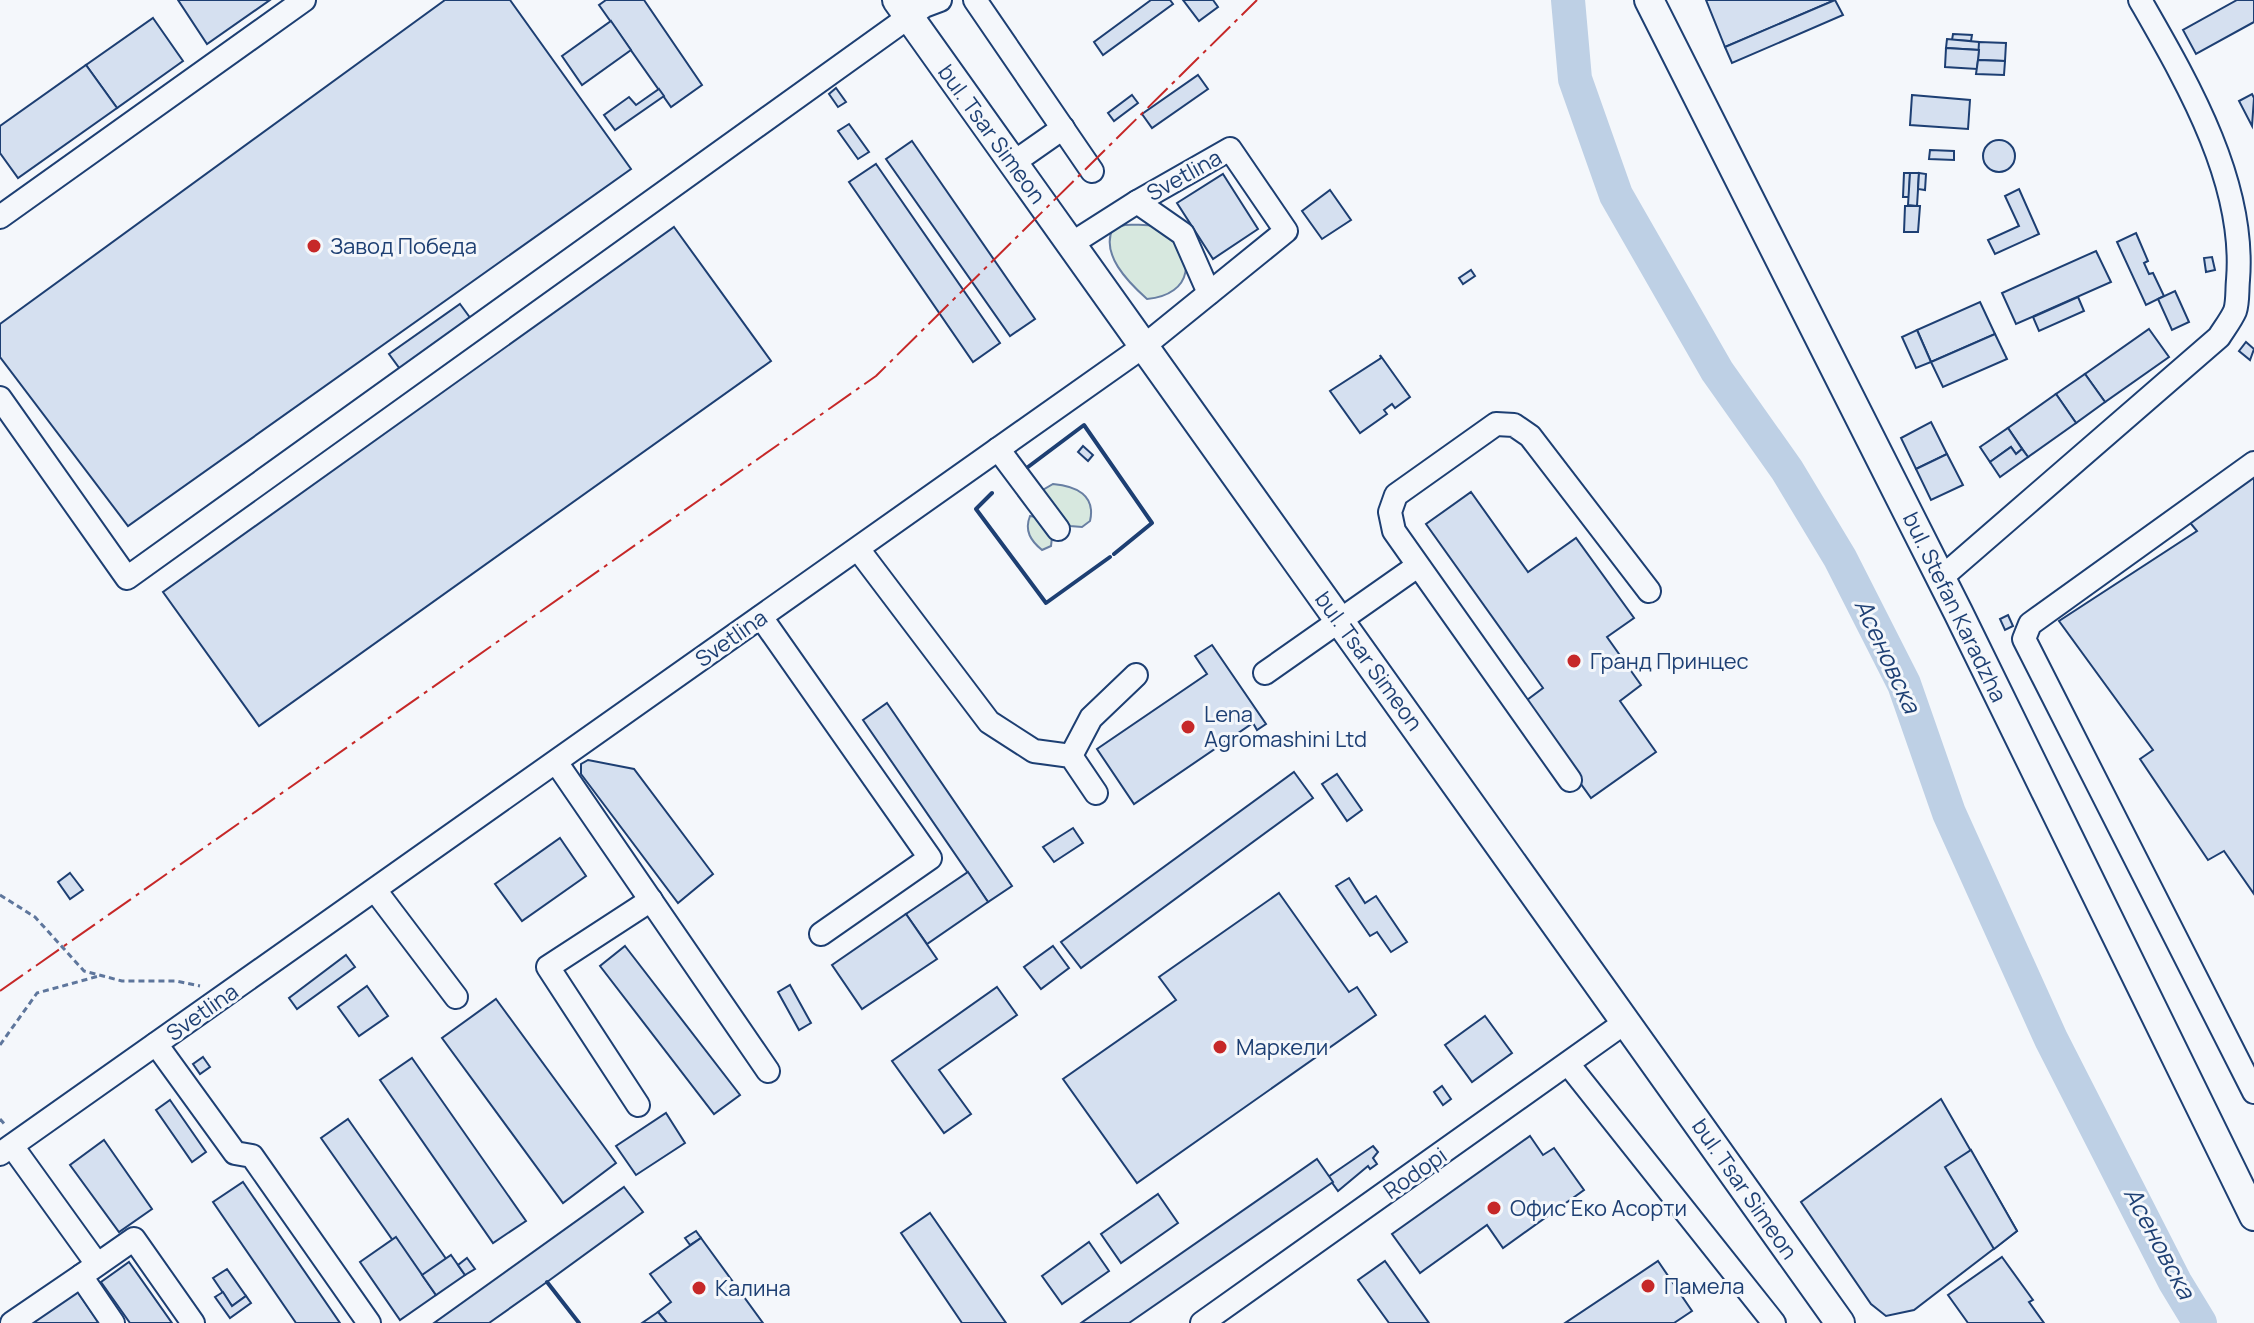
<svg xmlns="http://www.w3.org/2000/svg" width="2254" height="1323" font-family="Manrope,sans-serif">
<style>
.green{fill:#d7e8df;stroke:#687fa3;stroke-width:2}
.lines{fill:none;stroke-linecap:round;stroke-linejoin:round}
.river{stroke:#bed0e5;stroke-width:34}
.building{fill:#d5e0f0;stroke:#1d3f73;stroke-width:2}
.minor-casing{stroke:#1d3f73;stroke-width:26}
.major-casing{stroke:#1d3f73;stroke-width:32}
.path{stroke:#5e769c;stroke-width:3;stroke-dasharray:6 4;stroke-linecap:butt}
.minor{stroke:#f4f7fb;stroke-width:22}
.major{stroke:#f4f7fb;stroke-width:28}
.wall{stroke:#1d3f73;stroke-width:4}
.power{stroke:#c62828;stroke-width:2;stroke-dasharray:28 6 4 6;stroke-linecap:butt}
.poi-dot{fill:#c62828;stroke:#f4f7fb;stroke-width:3}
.labels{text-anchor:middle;stroke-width:6;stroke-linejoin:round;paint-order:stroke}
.street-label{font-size:22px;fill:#1d3f73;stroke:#f4f7fb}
.poi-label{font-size:22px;fill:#1d3f73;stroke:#f4f7fb;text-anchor:start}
.water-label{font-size:24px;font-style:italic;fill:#1d3f73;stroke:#f4f7fb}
</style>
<rect width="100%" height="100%" fill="#f4f7fb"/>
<g class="green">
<path d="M1125,225C1137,225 1153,223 1163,230C1198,255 1193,295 1147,299C1128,282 1100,254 1113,228Z"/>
<path d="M1053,484C1076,486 1096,495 1090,521L1082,527L1070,526L1041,491Z"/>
<path d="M1030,516L1036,517L1052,537L1051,546L1042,550C1031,541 1024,531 1030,516Z"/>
</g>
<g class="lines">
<path class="river" d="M1568,0L1575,79L1616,195L1717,371L1787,470L1840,558L1904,684L1949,813L2051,1039L2175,1282L2200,1323"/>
</g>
<g class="building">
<path d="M178,0H270L207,44Z"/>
<path d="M445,0H510L631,169L128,526L0,357V324Z"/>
<path d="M606,0H644L702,85L671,107L599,5Z"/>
<path d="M1151,0H1170L1173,4L1103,55L1094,42Z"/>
<path d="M1183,0H1213L1218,7L1199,21Z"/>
<path d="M1706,0H1835L1725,47Z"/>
<path d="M1835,0L1843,15L1732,63L1725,47Z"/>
<path d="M2237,0H2254V22L2196,54L2183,30Z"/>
<path d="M153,18L183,61L117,108L86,65Z"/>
<path d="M611,21L631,50L582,85L562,56Z"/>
<path d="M1953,34L1972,35L1971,41L1952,40Z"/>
<path d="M1947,39L1979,42V50L1946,48Z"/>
<path d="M1979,42L2006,43L2005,61L1978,60Z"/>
<path d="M1946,48L1979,50L1977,69L1945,67Z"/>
<path d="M1978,60L2005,61L2004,75L1976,74Z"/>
<path d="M86,65L117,108L18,178L0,153V126Z"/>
<path d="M1198,75L1208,89L1152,128L1142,114Z"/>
<path d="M836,88L846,102L838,107L829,94Z"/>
<path d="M659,89L664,96L615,130L604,115L629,97L636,105Z"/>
<path d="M2252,94L2254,98L2252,126L2239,101Z"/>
<path d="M1132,95L1138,103L1114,121L1108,113Z"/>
<path d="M1912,95L1970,100L1968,129L1910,125Z"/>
<path d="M849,124L869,152L858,159L838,131Z"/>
<circle cx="1999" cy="156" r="16"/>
<path d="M912,141L1035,319L1010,336L886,159Z"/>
<path d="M1930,150L1954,151V160L1929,159Z"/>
<path d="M876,164L1000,343L973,362L849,182Z"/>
<path d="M1904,173H1910L1909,197H1903Z"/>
<path d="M1910,173H1919L1917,206L1908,205Z"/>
<path d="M1919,173L1926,174L1925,190L1918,189Z"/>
<path d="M1223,174L1258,229L1213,259L1177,203Z"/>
<path d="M2019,189L2039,234L1995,254L1988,240L2019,226L2005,196Z"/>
<path d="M1330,190L1351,220L1322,239L1302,211Z"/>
<path d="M1905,206H1920L1918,232H1904Z"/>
<path d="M674,227L771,361L259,726L163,592Z"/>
<path d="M2136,233L2148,261L2144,263L2149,274L2153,273L2164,296L2146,305L2117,242Z"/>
<path d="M2096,251L2111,282L2016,324L2002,293Z"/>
<path d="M2212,257L2215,270L2206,272L2204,258Z"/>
<path d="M1471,270L1475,276L1463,284L1459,278Z"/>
<path d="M2175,291L2189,322L2172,330L2158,299Z"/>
<path d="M2078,297L2084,311L2039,331L2033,317Z"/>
<path d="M1980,302L1995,334L1931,362L1917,330Z"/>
<path d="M460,304L471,319L400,369L389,354Z"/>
<path d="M2149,329L2169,357L2105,402L2085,374Z"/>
<path d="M1917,330L1931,362L1916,368L1902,337Z"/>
<path d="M1995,334L2007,359L1943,387L1931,362Z"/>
<path d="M2246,342L2254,349L2250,360L2239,351Z"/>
<path d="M1380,355L1410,397L1395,408L1392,404L1384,410L1387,414L1360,433L1330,391L1381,358Z"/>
<path d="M2085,374L2105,402L2076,423L2056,394Z"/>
<path d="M2056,394L2076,423L2028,457L2008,428Z"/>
<path d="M1931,422L1947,454L1916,469L1901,438Z"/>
<path d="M2008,428L2022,449L2016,454L2011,447L1990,462L1980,447Z"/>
<path d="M1083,446L1093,455L1088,461L1078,452Z"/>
<path d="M2011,447L2016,454L2022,449L2028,457L2000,477L1990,462Z"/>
<path d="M1947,454L1963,485L1931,500L1916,469Z"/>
<path d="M2254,474V894L2224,851L2208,860L2140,759L2153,750L2059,621L2197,531L2187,519Z"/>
<path d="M1471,492L1528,572L1576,538L1634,618L1607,637L1641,685L1620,701L1656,752L1591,798L1523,703L1543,688L1426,524Z"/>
<path d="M2008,615L2013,626L2005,630L2000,619Z"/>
<path d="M1212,645L1266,724L1257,730L1253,723L1134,804L1097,749L1207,674L1195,656Z"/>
<path d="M887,703L1012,886L988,902L863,720Z"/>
<path d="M588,760L634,769L713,874L678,903L581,774V764Z"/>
<path d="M1294,772L1313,798L1081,968L1061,942Z"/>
<path d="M1337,774L1362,810L1347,821L1322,784Z"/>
<path d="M1073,828L1083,843L1054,862L1043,847Z"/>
<path d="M560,838L586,876L522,921L495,884Z"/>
<path d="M968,872L988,902L927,944L906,914Z"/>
<path d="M70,873L83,890L70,899L58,882Z"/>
<path d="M1349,878L1365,903L1376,896L1407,942L1391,952L1377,932L1370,936L1336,886Z"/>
<path d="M1279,893L1349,992L1357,987L1376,1015L1137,1183L1063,1079L1176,1000L1159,977Z"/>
<path d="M906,914L937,959L862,1009L832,965Z"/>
<path d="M625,946L740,1095L714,1114L600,966Z"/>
<path d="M1053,946L1069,968L1041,989L1024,967Z"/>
<path d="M346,955L355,967L297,1009L289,998Z"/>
<path d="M790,985L811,1023L799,1030L778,992Z"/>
<path d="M367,986L388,1016L359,1036L338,1007Z"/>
<path d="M997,987L1017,1015L939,1070L971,1114L944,1133L892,1061Z"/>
<path d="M496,999L616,1163L563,1203L442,1038Z"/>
<path d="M1485,1016L1512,1053L1472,1082L1445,1045Z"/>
<path d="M203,1057L210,1067L200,1074L193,1064Z"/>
<path d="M412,1058L526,1221L493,1243L380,1080Z"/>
<path d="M1442,1086L1451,1099L1443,1105L1434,1092Z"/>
<path d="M1941,1099L2017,1231L1914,1310L1886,1316L1871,1304L1801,1202Z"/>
<path d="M170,1100L206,1152L192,1162L156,1110Z"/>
<path d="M666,1113L685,1143L636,1175L616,1146Z"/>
<path d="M348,1119L449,1263L422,1282L321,1138Z"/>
<path d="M1530,1136L1543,1155L1554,1148L1584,1190L1503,1248L1487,1225L1420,1273L1392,1234Z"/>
<path d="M104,1140L152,1209L119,1232L70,1165Z"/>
<path d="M1373,1146L1378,1152L1373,1158L1377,1164L1370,1169L1368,1166L1338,1191L1328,1177Z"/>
<path d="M1971,1150L2017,1231L1994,1249L1945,1167Z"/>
<path d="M1317,1159L1333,1182L1129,1323H1081Z"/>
<path d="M243,1182L340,1323H296L213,1202Z"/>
<path d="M624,1187L643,1212L547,1282L489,1323H434Z"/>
<path d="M1158,1194L1178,1223L1121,1263L1101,1234Z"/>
<path d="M930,1213L1006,1323H962L901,1233Z"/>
<path d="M696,1231L701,1238L690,1245L685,1238Z"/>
<path d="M396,1237L436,1295L400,1320L360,1262Z"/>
<path d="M701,1238L763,1323H667L658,1312L671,1302L650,1274Z"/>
<path d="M1089,1242L1109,1271L1062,1304L1042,1276Z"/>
<path d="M451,1255L465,1275L436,1295L422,1275Z"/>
<path d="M2002,1257L2033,1300L2029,1302L2044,1323H1968L1948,1295Z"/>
<path d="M467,1258L475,1269L465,1275L458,1265Z"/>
<path d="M1385,1261L1429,1323H1389L1358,1280Z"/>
<path d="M1658,1261L1692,1311L1674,1323H1565Z"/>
<path d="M129,1262L172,1323H130L101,1282Z"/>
<path d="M227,1269L246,1296L232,1306L213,1278Z"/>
<path d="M77,1291L99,1323H30Z"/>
<path d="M223,1292L232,1306L246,1296L251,1303L230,1318L215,1297Z"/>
<path d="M658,1312L667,1323H642Z"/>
</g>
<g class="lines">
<defs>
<g id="minor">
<path d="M975,0L1092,171"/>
<path d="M1013,163L1063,128"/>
<path d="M0,217L304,0"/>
<path d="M1071,244L1137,202L1183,234L1209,293"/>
<path d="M0,398L127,578L924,6L940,0"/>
<path d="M998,449L1058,529"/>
<path d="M2254,463L2030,624L2024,639L2254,1092"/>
<path d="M858,549L989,722L1034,751L1071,756L1096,793"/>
<path d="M1941,578L2219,337C2224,329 2231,320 2235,311C2238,302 2237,290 2238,280C2246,182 2187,82 2140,0"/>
<path d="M761,617L930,858L821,934"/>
<path d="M1265,673L1416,567"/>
<path d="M1071,756L1091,718L1136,675"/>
<path d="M556,762L768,1071"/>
<path d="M1570,780L1394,531L1390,512L1396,495L1496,424L1514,425L1530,436L1649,591"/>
<path d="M375,890L456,997"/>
<path d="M156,1044L235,1153L252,1156L369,1323"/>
<path d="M1569,1065L1774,1323"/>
<path d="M638,1105L548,967L651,900"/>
<path d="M12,1146L97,1264"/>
<path d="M0,1154L1144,346L1286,231L1230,149L1137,202"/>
<path d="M12,1323L81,1276"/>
<path d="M113,1323L81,1276L134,1239L193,1323"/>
<path d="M1202,1323L1627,1021"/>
</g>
<g id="major">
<path d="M897,0L1840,1323"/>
<path d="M1649,0L1958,612L2254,1216"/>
</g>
</defs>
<use href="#minor" class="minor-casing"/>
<use href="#major" class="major-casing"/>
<g class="path">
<path d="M0,895L35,917L84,971L122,981H176L200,986"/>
<path d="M0,1045L37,993L99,976"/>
<path d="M0,1119L6,1126"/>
</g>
<use href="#minor" class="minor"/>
<use href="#major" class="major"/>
<g class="wall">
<path d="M1028,467L1084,425L1152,523L1114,554"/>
<path d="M992,493L976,509L1046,603L1110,557"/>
<path d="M547,1282L579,1323"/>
</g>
<path class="power" d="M0,991L876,376L1257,0"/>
</g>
<g class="poi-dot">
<circle cx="314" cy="246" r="8"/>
<circle cx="1574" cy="661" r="8"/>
<circle cx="1188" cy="727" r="8"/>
<circle cx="1220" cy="1047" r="8"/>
<circle cx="1494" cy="1208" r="8"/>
<circle cx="1648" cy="1286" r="8"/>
<circle cx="699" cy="1288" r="8"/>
</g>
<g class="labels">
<g class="street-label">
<text transform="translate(992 134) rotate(54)" y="8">bul. Tsar Simeon</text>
<text transform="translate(1184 175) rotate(-29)" y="8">Svetlina</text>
<text transform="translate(1955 607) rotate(64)" y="8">bul. Stefan Karadzha</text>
<text transform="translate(731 638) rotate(-35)" y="8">Svetlina</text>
<text transform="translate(1369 661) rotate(54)" y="8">bul. Tsar Simeon</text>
<text transform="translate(202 1012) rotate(-35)" y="8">Svetlina</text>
<text transform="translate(1415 1173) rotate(-35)" y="8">Rodopi</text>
<text transform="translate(1745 1189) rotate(55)" y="8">bul. Tsar Simeon</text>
</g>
<g class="poi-label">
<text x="330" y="254">Завод Победа</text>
<text x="1590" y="669">Гранд Принцес</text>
<text x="1204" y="722">Lena<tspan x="1204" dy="25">Agromashini Ltd</tspan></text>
<text x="1236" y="1055">Маркели</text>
<text x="1510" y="1216">Офис Еко Асорти</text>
<text x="1664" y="1294">Памела</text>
<text x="715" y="1296">Калина</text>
</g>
<g class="water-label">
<text transform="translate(1887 656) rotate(65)" y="8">Асеновска</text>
<text transform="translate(2159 1243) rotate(62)" y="8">Асеновска</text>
</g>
</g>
</svg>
